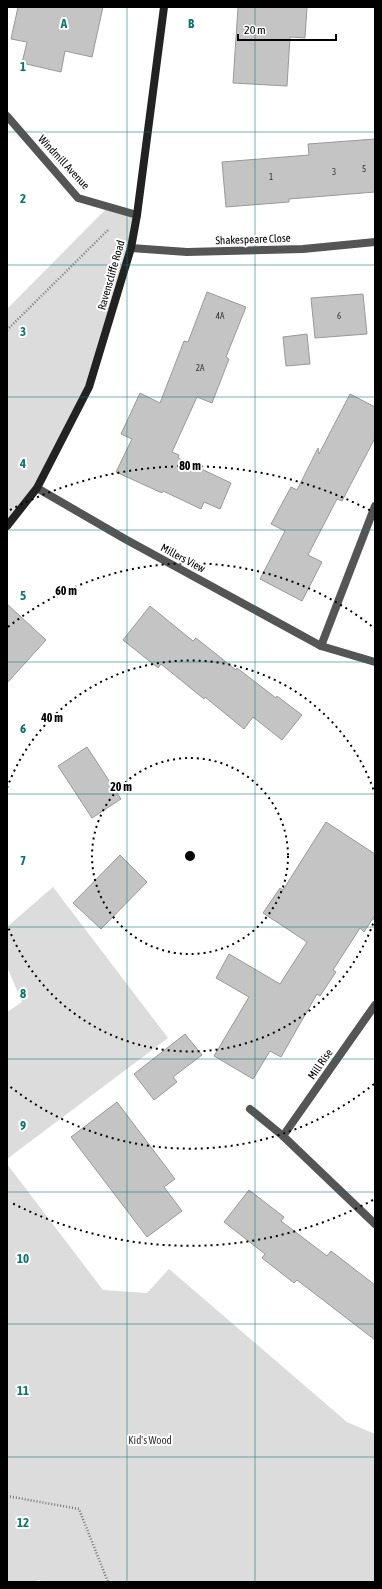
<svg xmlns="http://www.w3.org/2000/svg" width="382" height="1589" font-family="'Asap Condensed',sans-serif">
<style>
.green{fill:#dcdcdc}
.building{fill:#c4c4c4;stroke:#999}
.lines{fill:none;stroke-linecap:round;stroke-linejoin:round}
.path{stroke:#777;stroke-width:2.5;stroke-dasharray:1 2;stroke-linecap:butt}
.street{stroke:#555;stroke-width:8}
.secondary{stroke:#222;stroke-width:8}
.grid{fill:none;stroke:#0f766e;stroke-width:1;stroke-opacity:0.55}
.ring{fill:none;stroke:#000;stroke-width:2;stroke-dasharray:2 4}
.labels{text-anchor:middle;stroke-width:4;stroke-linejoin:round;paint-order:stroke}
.number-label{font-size:9px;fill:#313131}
.street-label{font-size:11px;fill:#000;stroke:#fff}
.park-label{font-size:11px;fill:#333;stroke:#fff}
.grid-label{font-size:13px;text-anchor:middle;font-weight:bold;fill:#0f766e;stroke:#fff;stroke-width:4;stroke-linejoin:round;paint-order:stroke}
.centre{fill:#000;stroke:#fff;stroke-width:2}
.ring-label{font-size:12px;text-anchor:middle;font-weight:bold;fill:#000;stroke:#fff;stroke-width:4;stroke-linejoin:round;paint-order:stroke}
</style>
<rect width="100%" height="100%" fill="#fff"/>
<g class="green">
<path d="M108,207L137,215L89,387L37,488L7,526V309Z"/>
<path d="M53,887L168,1038L7,1159V1012L22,1002L7,967V927Z"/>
<path d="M7,1164L103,1290L147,1293L169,1269L347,1422L375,1434V1582H42L39,1580L35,1582H7Z"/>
</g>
<g class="building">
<path d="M18,7H103L92,57L65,51L61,72L22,63L27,42L11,39Z"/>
<path d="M238,7H307L305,38L290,37L287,86L233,83Z"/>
<path d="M375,139V192L289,199V202L226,207L222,162L309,155L308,144Z"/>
<path d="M207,292L246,307L226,357L229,359L212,403L197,397L172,452L179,455L178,458L231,483L220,509L204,502L201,509L163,491L162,493L116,472L132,439L121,434L140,393L160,403L184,341L188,342Z"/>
<path d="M363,294L367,334L315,338L311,298Z"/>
<path d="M307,334L310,364L286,366L283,337Z"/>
<path d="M350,394L375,407V438L342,501L337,499L308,555L322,562L302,601L260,579L285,531L271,524L291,487L297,490L318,448L319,454Z"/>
<path d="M7,604L46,640L7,683Z"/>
<path d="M150,606L193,641L196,638L236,670L237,668L276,698L277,696L302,715L282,740L253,717L244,729L205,697L204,699L161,664L158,668L123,640Z"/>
<path d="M87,747L121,799L92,818L58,766Z"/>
<path d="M326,822L375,854V915L364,932L360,928L333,970L336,972L320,996L317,994L281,1057L270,1051L253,1079L214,1056L249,997L216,978L229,954L280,984L307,942L263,913L280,888L283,890Z"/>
<path d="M120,855L147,882L101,929L73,903Z"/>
<path d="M185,1034L202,1055L173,1077L177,1082L154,1100L134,1074Z"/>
<path d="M117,1102L175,1179L164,1187L182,1211L147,1237L71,1137Z"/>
<path d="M249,1190L284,1217L281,1221L327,1256L331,1251L375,1285V1340L297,1280L294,1283L262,1258L265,1254L224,1222Z"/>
</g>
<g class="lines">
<g class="path">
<path d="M7,330L109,229"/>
<path d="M7,1496L79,1509L108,1582"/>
</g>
<g class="street">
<path d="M7,116L78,198L137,215"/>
<path d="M131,248L187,252L303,249L375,242"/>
<path d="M37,488L125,539L321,646L375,662"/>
<path d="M321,646L375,506"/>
<path d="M250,1109L283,1136L375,1224"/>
<path d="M283,1136L375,1005"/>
</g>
<path class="secondary" d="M7,526L37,488L89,387L131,248L137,215L164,7"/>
</g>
<path class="grid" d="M127,7V1582M255,7V1582M7,132H375M7,265H375M7,397H375M7,530H375M7,662H375M7,794H375M7,927H375M7,1059H375M7,1192H375M7,1324H375M7,1457H375"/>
<g class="ring">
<circle cx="190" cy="856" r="98"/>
<path d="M375 918A195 195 0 0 1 7 924M7 788A195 195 0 0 1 375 794"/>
<path d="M374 1084A293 293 0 0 1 8 1085M8 627A293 293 0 0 1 374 628"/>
<path d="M373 1200A390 390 0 0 1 10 1202M10 510A390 390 0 0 1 373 512"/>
</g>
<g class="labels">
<g class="number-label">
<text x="364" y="172">5</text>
<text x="334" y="175">3</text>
<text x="271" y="180">1</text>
<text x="220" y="319">4A</text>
<text x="339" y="319">6</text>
<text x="200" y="371">2A</text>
</g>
<g class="street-label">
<text transform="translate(64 162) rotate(47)" y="4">Windmill Avenue</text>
<text transform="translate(253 239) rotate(-2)" y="4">Shakespeare Close</text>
<text transform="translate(111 275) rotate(-74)" y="4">Ravenscliffe Road</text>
<text transform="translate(183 558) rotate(28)" y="4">Millers View</text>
<text transform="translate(320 1064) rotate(-55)" y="4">Mill Rise</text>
</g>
<g class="park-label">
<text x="150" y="1444">Kid's Wood</text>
</g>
</g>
<g class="grid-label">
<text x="64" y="28">A</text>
<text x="191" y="28">B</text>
<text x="23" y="71">1</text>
<text x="23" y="203">2</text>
<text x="23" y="336">3</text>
<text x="23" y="468">4</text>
<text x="23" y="600">5</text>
<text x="23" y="733">6</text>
<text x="23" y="865">7</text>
<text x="23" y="998">8</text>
<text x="23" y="1130">9</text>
<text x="23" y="1263">10</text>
<text x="23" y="1395">11</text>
<text x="23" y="1527">12</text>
</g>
<circle cx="190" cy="856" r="6" class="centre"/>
<g class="ring-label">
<text x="190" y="470">80 m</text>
<text x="66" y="595">60 m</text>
<text x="52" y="722">40 m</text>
<text x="121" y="791">20 m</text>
</g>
<rect width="382" height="1589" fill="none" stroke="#000000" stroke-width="16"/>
<path d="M238 34v6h98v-6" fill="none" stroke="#000000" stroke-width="2"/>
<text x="244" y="34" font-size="12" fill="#000000" stroke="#ffffff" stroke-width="3" paint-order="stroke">20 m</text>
</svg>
